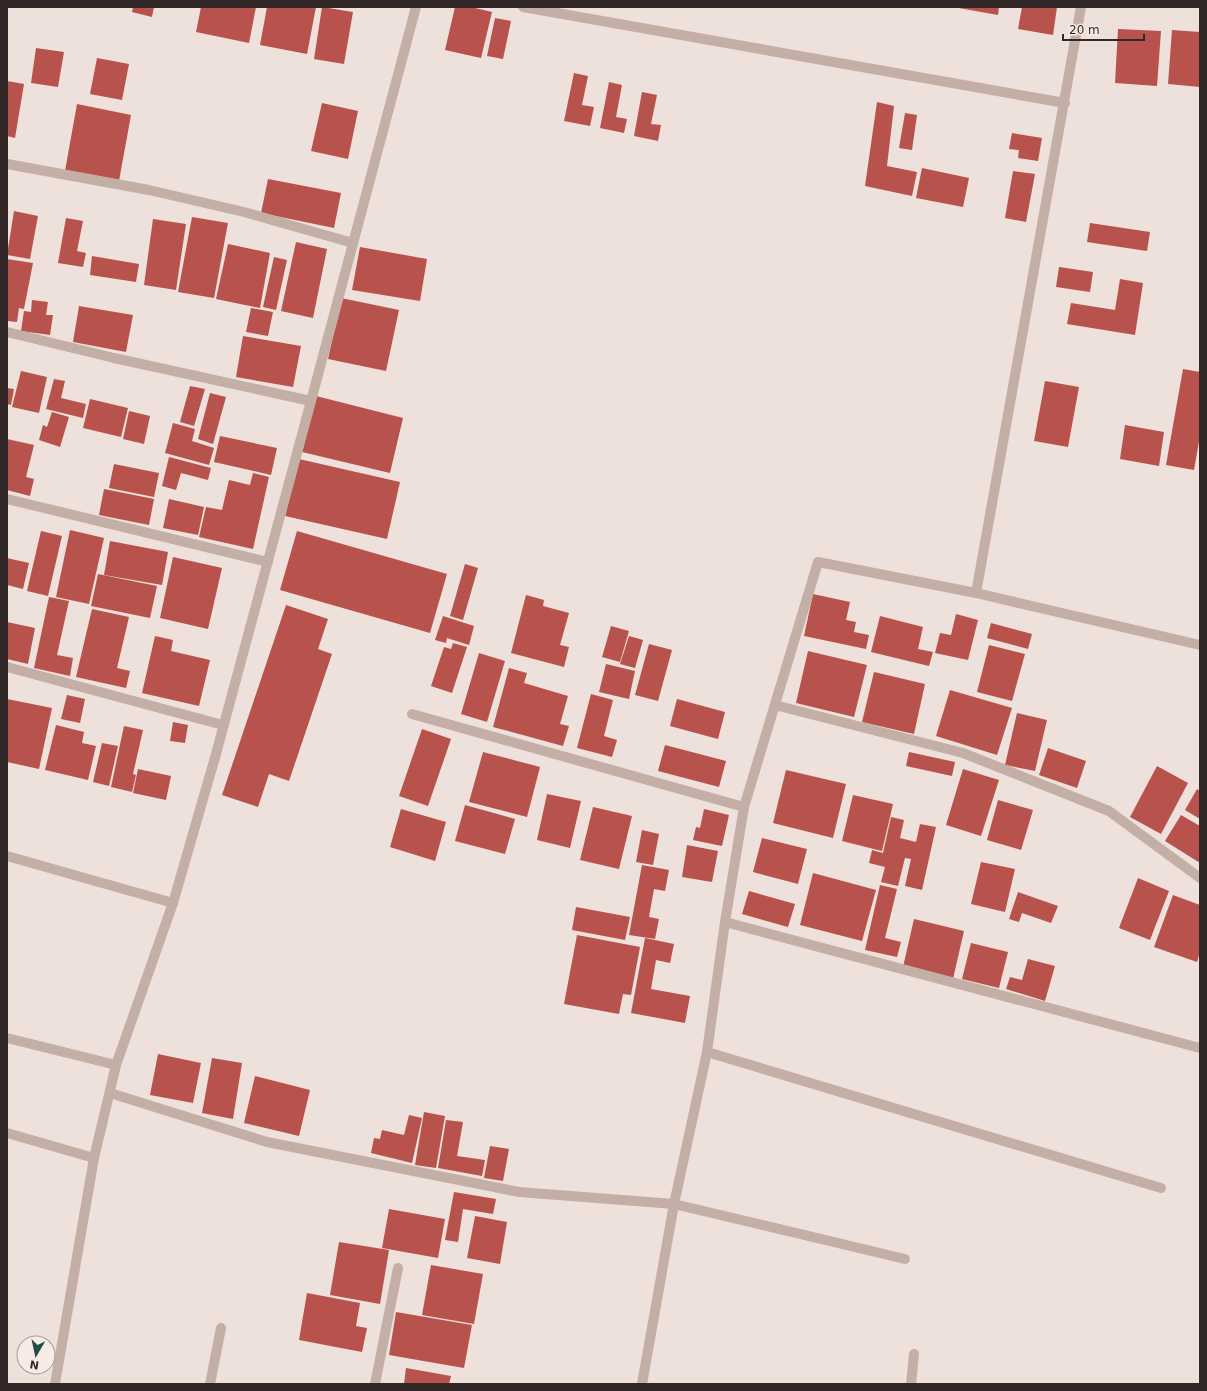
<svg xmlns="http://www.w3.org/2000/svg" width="1207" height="1391" font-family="'DejaVu Sans',sans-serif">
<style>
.building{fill:#b8524d}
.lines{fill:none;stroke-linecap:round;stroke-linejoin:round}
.minor{stroke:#c4afa7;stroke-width:10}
</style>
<rect width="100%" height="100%" fill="#eee0da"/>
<g class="building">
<path d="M133,7H154L152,17L132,12Z"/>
<path d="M201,7H256L249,43L196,32Z"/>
<path d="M267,7H316L307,54L260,45Z"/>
<path d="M322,7L353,12L344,64L314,59Z"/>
<path d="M455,7H471L492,12L481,58L445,50Z"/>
<path d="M953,7H999L998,15Z"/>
<path d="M1022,7H1057L1053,35L1018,29Z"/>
<path d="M495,18L511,21L503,59L487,56Z"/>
<path d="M1118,29L1161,31L1157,86L1115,83Z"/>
<path d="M1172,30L1200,32V87L1168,84Z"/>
<path d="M36,48L64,52L58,87L31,83Z"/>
<path d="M97,58L129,64L122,100L90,94Z"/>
<path d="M574,73L588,76L582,105L594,107L590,126L564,121Z"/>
<path d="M7,81L24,84L15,138L7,136Z"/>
<path d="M609,82L622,85L616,117L627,119L624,133L600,128Z"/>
<path d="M642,92L657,95L651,124L661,125L658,141L634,136Z"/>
<path d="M877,102L894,106L887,166L917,172L912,196L865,186Z"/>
<path d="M322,103L358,111L348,159L311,151Z"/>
<path d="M77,104L131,115L119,181L65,171Z"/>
<path d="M905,113L917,115L912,150L899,148Z"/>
<path d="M1012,133L1042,138L1038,161L1018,158L1019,150L1009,149Z"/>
<path d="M922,168L969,178L963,207L916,198Z"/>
<path d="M1013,171L1035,174L1026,222L1005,218Z"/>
<path d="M268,179L341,193L334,228L261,213Z"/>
<path d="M14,211L38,216L30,259L7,255Z"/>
<path d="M192,217L228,223L214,298L178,292Z"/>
<path d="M66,218L83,221L77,251L86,253L83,267L58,263Z"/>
<path d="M153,219L186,224L176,290L144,285Z"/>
<path d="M1090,223L1150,232L1147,251L1087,242Z"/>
<path d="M296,242L327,249L313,318L281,311Z"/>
<path d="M228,244L270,253L260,308L216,299Z"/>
<path d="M360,247L427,259L420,301L352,290Z"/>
<path d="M92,256L139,264L136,282L90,275Z"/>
<path d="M274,257L287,260L276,310L263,307Z"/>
<path d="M7,259L33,263L24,309L19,308L17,322L7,321Z"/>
<path d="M1059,267L1093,272L1090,292L1056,287Z"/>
<path d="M1120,279L1143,283L1135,335L1067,324L1071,303L1115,310Z"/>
<path d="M341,298L399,310L386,371L328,359Z"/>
<path d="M32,300L48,302L46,315H53L50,335L21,331L24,311L31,312Z"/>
<path d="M79,306L133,315L126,352L73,342Z"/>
<path d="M251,308L273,312L268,336L246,332Z"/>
<path d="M243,336L301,346L293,387L236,377Z"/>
<path d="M1183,369L1200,372V436L1194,470L1166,465Z"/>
<path d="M21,371L47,377L39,413L12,407Z"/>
<path d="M54,379L65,381L61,398L86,404L83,418L46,409Z"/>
<path d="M1045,381L1079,387L1068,447L1034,441Z"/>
<path d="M190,386L205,389L194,426L180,422Z"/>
<path d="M7,388L14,389L11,405L7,404Z"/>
<path d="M210,393L226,397L213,444L198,439Z"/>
<path d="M316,396L403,418L390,473L302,452Z"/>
<path d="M90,399L128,408L121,437L83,428Z"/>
<path d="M129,411L150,416L144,444L123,439Z"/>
<path d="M52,412L69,417L60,447L39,440L43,425L47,427Z"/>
<path d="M173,423L195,429L192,441L214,448L209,465L165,453Z"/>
<path d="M1125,425L1164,432L1159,466L1120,459Z"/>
<path d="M220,436L277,448L271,475L214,462Z"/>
<path d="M7,439L34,445L26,477L34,479L30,496L7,490Z"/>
<path d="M169,457L211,468L208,480L181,473L176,490L162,486Z"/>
<path d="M299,459L400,482L387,539L285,516Z"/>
<path d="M114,464L159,473L154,497L109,488Z"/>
<path d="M253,473L269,477L253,549L199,537L206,507L222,510L229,480L250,485Z"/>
<path d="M104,489L154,499L149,525L99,515Z"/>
<path d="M169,499L204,507L198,535L163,528Z"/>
<path d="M70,530L104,538L89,604L56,597Z"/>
<path d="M41,531L62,536L48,596L27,591Z"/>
<path d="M297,531L447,574L430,633L280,590Z"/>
<path d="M110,541L168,552L162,585L104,575Z"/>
<path d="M173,557L222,568L208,629L160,618Z"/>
<path d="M7,558L29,563L23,589L7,585Z"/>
<path d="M465,564L478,568L463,620L450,616Z"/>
<path d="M98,574L157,586L150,618L91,606Z"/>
<path d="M813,594L850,602L846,620L856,622L854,632L869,635L866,649L804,636Z"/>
<path d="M526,595L544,600L543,606L569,613L560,645L569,647L564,667L511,653Z"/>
<path d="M49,597L69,601L57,655L73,658L70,676L34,668Z"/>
<path d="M286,605L328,619L318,649L332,654L289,781L269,774L258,807L222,795Z"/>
<path d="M92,609L129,617L117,668L130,671L126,688L76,677Z"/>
<path d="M956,614L978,620L968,660L935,653L940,633L951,635Z"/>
<path d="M443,616L474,626L469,645L447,638L446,643L435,640Z"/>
<path d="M880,616L923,627L918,649L933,652L929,666L871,652Z"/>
<path d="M7,622L35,628L28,664L7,659Z"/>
<path d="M991,623L1032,634L1028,649L987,638Z"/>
<path d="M611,626L629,631L620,662L602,657Z"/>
<path d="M155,636L173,640L171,651L210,660L199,706L142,693Z"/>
<path d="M629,636L643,640L635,668L620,664Z"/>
<path d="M453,643L467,647L452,693L431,686L444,647L451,649Z"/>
<path d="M649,644L672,650L658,701L635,695Z"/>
<path d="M989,645L1025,654L1012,701L977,692Z"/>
<path d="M808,651L867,665L854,717L796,703Z"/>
<path d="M479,653L505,661L487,722L461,714Z"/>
<path d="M606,664L635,671L629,699L599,692Z"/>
<path d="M509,668L527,673L524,683L568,696L560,724L569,726L563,746L493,727Z"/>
<path d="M874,672L925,684L914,734L862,722Z"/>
<path d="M950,690L1012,708L997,755L936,736Z"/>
<path d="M591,694L613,700L604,736L617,740L612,757L577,748Z"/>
<path d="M67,695L85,699L80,723L61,719Z"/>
<path d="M7,699L52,708L39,769L7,762Z"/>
<path d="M677,699L725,712L718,739L670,726Z"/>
<path d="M1017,713L1047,720L1035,771L1005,765Z"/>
<path d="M173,722L188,725L185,743L170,741Z"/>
<path d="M56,725L84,732L82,743L96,746L88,780L45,770Z"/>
<path d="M124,726L143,730L133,774L136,775L132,792L111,787Z"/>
<path d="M422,729L451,739L428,806L399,796Z"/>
<path d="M102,743L118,746L109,786L93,782Z"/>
<path d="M665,745L726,761L719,787L658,771Z"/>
<path d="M1048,748L1086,761L1077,788L1039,775Z"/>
<path d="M483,752L540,767L527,817L469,802Z"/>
<path d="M909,752L955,762L952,776L906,766Z"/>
<path d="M1157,766L1188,783L1161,834L1130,817Z"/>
<path d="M138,769L171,776L166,800L133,793Z"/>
<path d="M963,769L999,780L981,836L946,825Z"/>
<path d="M786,770L846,784L833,838L773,823Z"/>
<path d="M1197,789L1200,791V819L1185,810Z"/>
<path d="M547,794L581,801L570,848L537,840Z"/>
<path d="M853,795L893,804L882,851L842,841Z"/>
<path d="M998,800L1033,810L1021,850L987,840Z"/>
<path d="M465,805L515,819L505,854L455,841Z"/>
<path d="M593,807L632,816L619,869L580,860Z"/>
<path d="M401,809L446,822L435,861L390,847Z"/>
<path d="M704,809L729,815L722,846L693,840L696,827L700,828Z"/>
<path d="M1181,815L1200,826V863L1165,841Z"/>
<path d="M891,817L904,820L900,838L916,842L920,824L936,827L922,890L905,886L911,859L905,858L898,886L881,882L885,867L869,863L872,850L883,853Z"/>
<path d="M642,830L659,834L653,865L636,862Z"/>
<path d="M762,838L807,849L798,884L753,872Z"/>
<path d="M687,845L718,851L712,882L682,877Z"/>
<path d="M981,862L1015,869L1005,912L971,904Z"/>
<path d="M642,865L669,870L665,891L654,889L649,917L659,919L655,939L629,935Z"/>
<path d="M813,873L876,890L862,941L800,925Z"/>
<path d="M1138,878L1169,891L1150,940L1119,928Z"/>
<path d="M880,885L897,889L885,938L901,942L897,957L865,950Z"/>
<path d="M749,891L795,904L788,927L742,914Z"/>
<path d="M1018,892L1058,906L1051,923L1022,913L1019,922L1009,919Z"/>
<path d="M1173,895L1200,905V952L1197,962L1154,947Z"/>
<path d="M576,907L630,917L625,940L572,930Z"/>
<path d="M914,919L964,931L953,979L903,967Z"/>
<path d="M577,935L640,947L631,995L623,994L619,1014L564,1004Z"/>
<path d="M645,938L674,944L670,963L656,960L651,989L690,996L685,1023L631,1013Z"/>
<path d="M971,943L1008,952L999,988L962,979Z"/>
<path d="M1028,959L1055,966L1045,1001L1006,989L1010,977L1022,980Z"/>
<path d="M158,1054L201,1063L193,1103L150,1095Z"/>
<path d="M212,1058L242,1063L233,1119L202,1113Z"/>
<path d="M255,1076L310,1090L299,1136L244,1123Z"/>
<path d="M424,1112L445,1116L436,1168L415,1165Z"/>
<path d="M409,1115L422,1118L412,1163L371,1153L374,1138L380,1139L382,1130L404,1135Z"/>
<path d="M446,1120L463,1122L457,1156L485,1160L482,1176L438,1168Z"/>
<path d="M490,1146L509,1149L503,1181L484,1178Z"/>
<path d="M454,1192L496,1199L493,1214L463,1209L458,1242L445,1240Z"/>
<path d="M389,1209L445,1219L438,1258L382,1248Z"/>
<path d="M475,1216L507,1222L500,1264L467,1258Z"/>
<path d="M339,1242L389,1250L380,1304L330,1295Z"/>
<path d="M431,1265L483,1274L474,1324L422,1315Z"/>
<path d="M307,1293L360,1303L356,1326L367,1328L362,1352L299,1340Z"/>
<path d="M396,1312L472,1325L464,1368L389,1355Z"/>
<path d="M406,1368L451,1376L449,1384H404Z"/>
</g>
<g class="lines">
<g class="minor">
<path d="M523,7L1065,103"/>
<path d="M7,164L149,190L244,212L353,243"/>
<path d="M7,332L114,358L311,401"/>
<path d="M7,499L268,562"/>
<path d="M976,593L1081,7"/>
<path d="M7,667L223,725"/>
<path d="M775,705L963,753L1109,811L1200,878"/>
<path d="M412,714L744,807"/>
<path d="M7,856L173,903"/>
<path d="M725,922L1200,1048"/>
<path d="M7,1038L116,1065"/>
<path d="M707,1052L1161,1188"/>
<path d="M110,1093L267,1142L519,1192L674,1204L905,1259"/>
<path d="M7,1133L94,1158"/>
<path d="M55,1384L94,1158L116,1065L173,903L216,754L311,401L416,7"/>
<path d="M210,1384L221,1328"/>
<path d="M375,1384L398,1268"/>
<path d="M642,1384L674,1204L707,1052L725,922L744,807L818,562L976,593L1200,645"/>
<path d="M911,1384L914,1354"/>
</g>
</g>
<rect width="1207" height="1391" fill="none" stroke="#322827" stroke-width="16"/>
<g transform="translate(36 1355) rotate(189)"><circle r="19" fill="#f6ebe5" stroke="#a89d99"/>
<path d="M0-3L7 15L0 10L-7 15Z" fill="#214e48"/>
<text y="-6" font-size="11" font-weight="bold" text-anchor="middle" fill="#322827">N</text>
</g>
<path d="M1063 34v6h81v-6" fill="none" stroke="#322827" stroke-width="2"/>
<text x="1069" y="34" font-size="12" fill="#322827" stroke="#f6ebe5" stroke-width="3" paint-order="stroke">20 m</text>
</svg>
